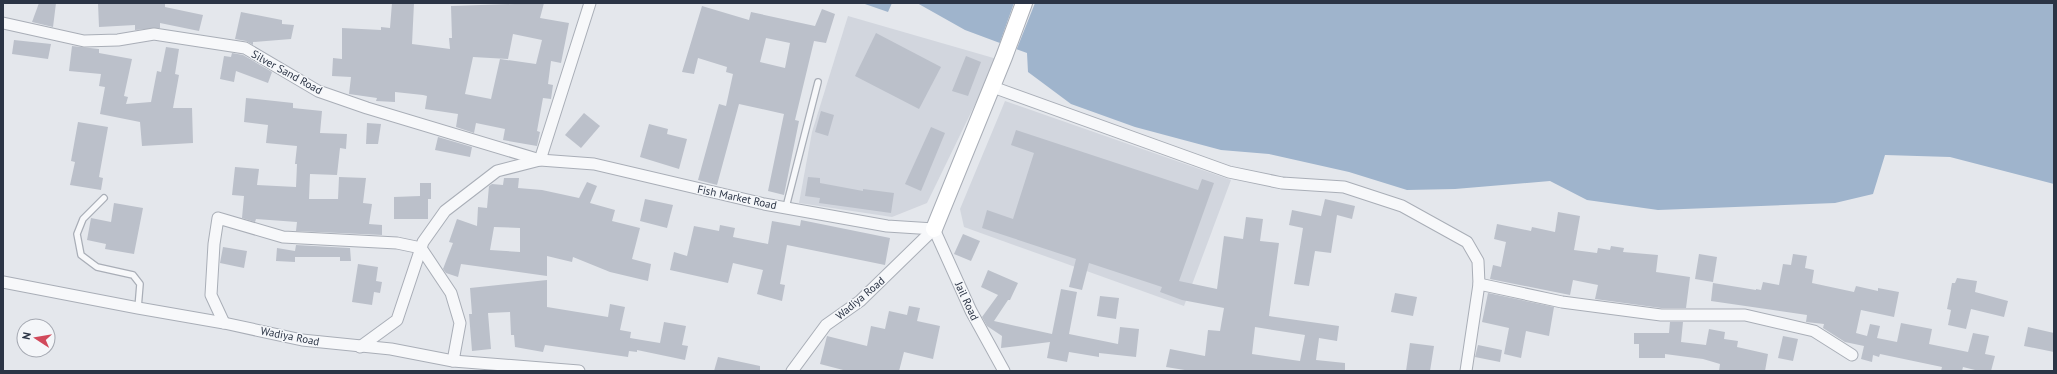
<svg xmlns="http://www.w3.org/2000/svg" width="2057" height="374" font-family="'PT Sans',sans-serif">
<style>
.built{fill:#d2d6de}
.water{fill:#9fb4cc}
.pier{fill:#e4e7ec}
.building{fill:#bbc0ca;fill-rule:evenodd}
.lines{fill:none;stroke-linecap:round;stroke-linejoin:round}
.lane-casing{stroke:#a9aeb7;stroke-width:8}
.street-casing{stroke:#a9aeb7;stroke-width:13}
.secondary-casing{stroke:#a9aeb7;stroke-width:18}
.lane{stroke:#f7f8fa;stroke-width:5.5}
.street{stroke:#f7f8fa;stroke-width:11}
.secondary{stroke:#fff;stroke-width:16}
.labels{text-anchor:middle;stroke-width:3;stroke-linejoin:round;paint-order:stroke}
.street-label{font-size:11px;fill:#2b3445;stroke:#f4f6f9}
</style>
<rect width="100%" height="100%" fill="#e4e7ec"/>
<g class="built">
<path d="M848,16L997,59L927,203L892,217L799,203L812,132Z"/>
<path d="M1005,101L1231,180L1184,306L964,227L960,209Z"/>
</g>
<g class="water">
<path d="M862,3H892L888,12Z"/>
<path d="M917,3H2054V184L1950,157L1885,155L1873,194L1835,203L1658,210L1587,200L1550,181L1455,189L1407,190L1349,172L1269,154L1221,150L1135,127L1071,104L1028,72L1027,53L965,30Z"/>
</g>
<path class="pier" d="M1014,3H1035L1016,51L999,45Z"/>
<g class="building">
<path d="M39,3H56L53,27L32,22Z"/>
<path d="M98,3H165V7L203,15L199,31L160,23V28L135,30V25L99,27Z"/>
<path d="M392,3H414L412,44L450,49L449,38H452L451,6L544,3L540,18L569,23L561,63L551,61L548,84L553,85L551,99L543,98L537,131L540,132L537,146L503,140L505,129L476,123L474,133L456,127L458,114L425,109L427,96L423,95L395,92V102L376,101L377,98L349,94L351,77L332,76L333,58L342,59V28L381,30V27L390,28ZM513,34L542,40L536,64L500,59L491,99L465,94L473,57L508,59Z"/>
<path d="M702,6L749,20L751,12L815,26L822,9L835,14L826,43L814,41L795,120L799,121L784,195L768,191L784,114L739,104L717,185L698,180L719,104L726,106L733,74L726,72L727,67L698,58L694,74L682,72ZM766,38L790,43L785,68L760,62Z"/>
<path d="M241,12L282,20V24L294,25L291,39L253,42V45L246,41L235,39Z"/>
<path d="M876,33L941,67L919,109L855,76Z"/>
<path d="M14,40L51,44L48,59L12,54Z"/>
<path d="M72,46L99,49V53L132,59L124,96L128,97L126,104L151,102L157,71L161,72L166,47L179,49L175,74L179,75L173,108H192L193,143L142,146L140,122L100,114L105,87L99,86L101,74L69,71Z"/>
<path d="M232,53L243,55L272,72L268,83L236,71L234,82L220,79L224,56L231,57Z"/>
<path d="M966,56L981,62L968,96L952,91Z"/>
<path d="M246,98L293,103V108L322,111L320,133L347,134L346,149L340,148L337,175L310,174L309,199H338L339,177L366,178L363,203L372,204L369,224L382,225V235L296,231L297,222L256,219L255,222L242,218L244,196L232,195L235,167L259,169L257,185L296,187L297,164H295L297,146L266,143L268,125L244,122Z"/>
<path d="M821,111L834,115L828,136L815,132Z"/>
<path d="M584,113L600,126L581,148L565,135Z"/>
<path d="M78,122L108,127L99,177L103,178L101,190L70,185L75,162L71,161Z"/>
<path d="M367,123L381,124L378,144H366Z"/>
<path d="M649,124L668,129L667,134L687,139L679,169L640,157Z"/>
<path d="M931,127L945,133L921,191L905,184Z"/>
<path d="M1016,130L1198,190L1202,179L1214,183L1179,281L1217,289L1224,236L1243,239L1246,217L1263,219L1260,241L1279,243L1269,316L1339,326L1337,341L1319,338L1316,360L1345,363V371H1191L1166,367L1170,349L1205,356L1208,330L1220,331L1224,308L1182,300L1160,292L1162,287L1089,263L1082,290L1069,287L1076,259L982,228L987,210L1013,219L1034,153L1011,145ZM1255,327L1305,335L1300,361L1252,354Z"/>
<path d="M438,137L472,147L470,157L435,150Z"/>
<path d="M808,177L820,178V183L863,191V189L894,193L891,213L819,203L820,198L805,196Z"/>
<path d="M504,178H519L518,188L542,190L579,198L587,182L597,186L590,203L615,210L612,221L640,228L632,259L651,264L648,281L610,272L573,257L572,262L547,256V276L461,264L458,277L446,273L443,269L453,243L449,242L457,219L477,226L478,207L487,208L489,186L492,184L503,185ZM494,227L520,228V252L490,250Z"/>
<path d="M420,183H431V199H428V219H394V197L420,196Z"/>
<path d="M645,199L673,205L667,228L640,221Z"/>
<path d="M1325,199L1355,206L1352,219L1337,215L1331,253L1315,251L1309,286L1294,284L1303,228L1289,225L1292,210L1321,216Z"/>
<path d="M114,203L143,208L134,254L105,249L106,244L87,240L91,218L111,222Z"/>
<path d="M1558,212L1580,216L1574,250L1597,253L1598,248L1610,250L1611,246L1624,248L1623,252L1658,255L1656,272L1690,277L1686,308H1661L1595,299L1598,285L1573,280L1570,295L1490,279L1493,265L1501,267L1506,242L1494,239L1497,224L1531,231L1532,227L1555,232Z"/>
<path d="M801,220L890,238L885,265L787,245L780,284L785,285L782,301L757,294L763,270L733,263L728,283L670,270L674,252L687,256L694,226L719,231L720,225L735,228L733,237L768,244L772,221L800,226Z"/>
<path d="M963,234L980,241L971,261L954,254Z"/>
<path d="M296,245L350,248L351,261H340V257H295V256V262L276,261L277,248L295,251Z"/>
<path d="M223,247L247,251L244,268L220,263Z"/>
<path d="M1699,254L1717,257L1713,282L1695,279Z"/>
<path d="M1793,254L1807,256L1805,268L1814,270L1812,283L1854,292L1856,286L1878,291V288L1899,292L1894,317L1861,310L1856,333L1867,336L1870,324L1880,326L1877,338L1897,342L1901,323L1932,329L1929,344L1968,352L1973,333L1989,336L1985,354L1995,356L1991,371H1979L1963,367L1962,371H1941L1942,367L1880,354L1879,357L1873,355L1872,362L1861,359L1864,346L1845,342L1823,328L1824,324L1806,322L1807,315L1711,301L1713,283L1756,290V289L1761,290L1763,282L1779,285L1783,264L1791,265Z"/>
<path d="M358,264L378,267L376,281L382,282L380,293L374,292L372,305L352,302Z"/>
<path d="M988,270L1018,283L1010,300H1008L994,321L1052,334L1061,289L1077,292L1069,334L1118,344L1120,327L1139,329L1136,357L1099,353V357L1069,352L1067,362L1047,358L1050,342L1001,348L1002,336L987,326L982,317L998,295L981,287Z"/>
<path d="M1957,278L1977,281L1975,292L2008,301L2004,317L1971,309L1966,329L1948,325L1951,310L1947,309L1950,294L1952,283H1955Z"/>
<path d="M547,280V307L608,317L610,304L625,307L620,330L631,332L630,338L660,343L664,322L686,326L682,345L688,346L685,360L637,350V352L629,351L628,357L545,345L543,352L515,347L514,335H511L510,312L488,313L491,349L472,351L469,314H472L470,288Z"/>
<path d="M1395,293L1417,297L1413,316L1391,312Z"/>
<path d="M1488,293L1554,307L1549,336L1526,331L1521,358L1504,354L1509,328L1482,322Z"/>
<path d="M1100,296L1119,298L1116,319L1097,316Z"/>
<path d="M909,306L920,308L917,321L940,326L933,359L904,352L899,371H847L820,364L827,336L867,346L871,326L885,329L889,311L907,315Z"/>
<path d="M1670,322H1683L1681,342L1706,345L1709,329L1725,332L1724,339L1738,341L1737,347L1768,354L1765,371H1719L1720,364L1703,359L1665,354V358H1639V344H1634V333H1669Z"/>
<path d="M2028,327L2054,333V352L2024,346Z"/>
<path d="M1783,336L1798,339L1793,361L1778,358Z"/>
<path d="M1410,343L1434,346L1430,371H1406Z"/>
<path d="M1478,345L1502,350L1500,362L1475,357Z"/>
<path d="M718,357L760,366V371H714Z"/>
</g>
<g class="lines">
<defs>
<g id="lane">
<path d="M104,198L83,219L77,234L81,255L97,267L133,275L140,284L138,308"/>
<path d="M786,207L818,82"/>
</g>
<g id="street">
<path d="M3,23L84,41L118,40L154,34L245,48L318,91L367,108L540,160L594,164L764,204L887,226L934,229"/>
<path d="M990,86L1229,172L1282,183L1344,187L1402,206L1467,242L1478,261L1479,284L1466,371"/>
<path d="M934,229L971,311L1004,371"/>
<path d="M3,282L138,308L224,323L302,340L391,349L453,361L579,371"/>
<path d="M1479,284L1562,302L1661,315H1745L1814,331L1852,355"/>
<path d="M224,323L211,295L214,244L218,218L283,237L397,243L421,248L451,293L460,323L453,361"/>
<path d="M360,347L397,320L423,242L445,211L497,171L540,160L590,3"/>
<path d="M792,371L826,325L860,301L934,229"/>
</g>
<path id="secondary" d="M934,229L1004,57L1024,3"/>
</defs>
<use href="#lane" class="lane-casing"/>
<use href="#street" class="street-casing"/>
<use href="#secondary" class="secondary-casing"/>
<use href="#lane" class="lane"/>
<use href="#street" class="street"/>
<use href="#secondary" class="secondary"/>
</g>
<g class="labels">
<g class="street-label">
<text transform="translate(287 72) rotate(29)" y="4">Silver Sand Road</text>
<text transform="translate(737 197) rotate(12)" y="4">Fish Market Road</text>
<text transform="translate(860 298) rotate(-40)" y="4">Wadiya Road</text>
<text transform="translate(967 301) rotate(65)" y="4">Jail Road</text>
<text transform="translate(290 336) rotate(11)" y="4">Wadiya Road</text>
</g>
</g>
<rect width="2057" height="374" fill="none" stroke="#2b3445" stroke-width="8"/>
<g transform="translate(36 338) rotate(282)"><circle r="19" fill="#f4f6f9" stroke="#a4a8b1"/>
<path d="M0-3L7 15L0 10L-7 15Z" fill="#d1495b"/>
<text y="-6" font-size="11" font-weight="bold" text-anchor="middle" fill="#2b3445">N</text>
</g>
</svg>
